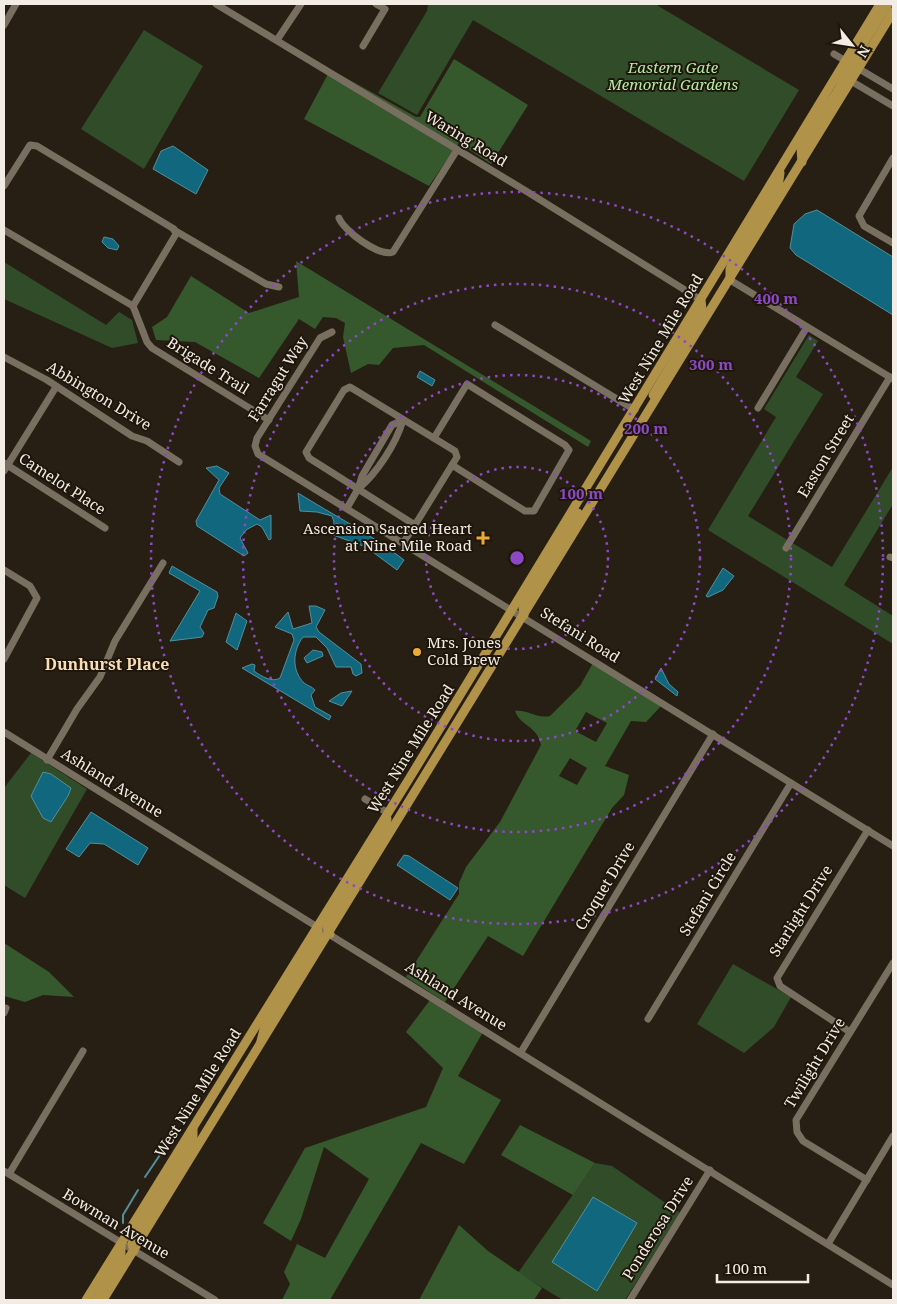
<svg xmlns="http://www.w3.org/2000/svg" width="897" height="1304" font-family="'Noto Serif',serif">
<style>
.green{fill:#304c28}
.forest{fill:#35592c;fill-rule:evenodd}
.water{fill:#11677d;stroke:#548f9c}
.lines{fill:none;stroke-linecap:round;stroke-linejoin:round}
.stream{stroke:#548f9c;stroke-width:2}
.minor{stroke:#796f61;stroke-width:7}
.major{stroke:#b09249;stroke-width:9}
.ring{fill:none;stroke:#8d49c5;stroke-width:2.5;stroke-dasharray:2.5 5}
.poi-dot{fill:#eaaa38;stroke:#1e160b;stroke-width:2}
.labels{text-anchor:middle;stroke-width:4;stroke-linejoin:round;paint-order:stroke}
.park-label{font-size:15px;font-style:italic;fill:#b3eca5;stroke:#1e160b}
.street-label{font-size:15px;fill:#f2ece4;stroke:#1e160b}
.poi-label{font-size:15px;fill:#f2ece4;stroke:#1e160b;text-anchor:end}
.neighbourhood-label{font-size:16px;font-weight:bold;fill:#f8ddb5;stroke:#1e160b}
.centre{fill:#8d49c5;stroke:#1e160b;stroke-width:2.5}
.ring-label{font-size:15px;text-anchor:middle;font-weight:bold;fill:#8d49c5;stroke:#1e160b;stroke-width:4;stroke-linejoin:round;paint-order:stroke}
</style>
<rect width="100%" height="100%" fill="#281f14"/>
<g class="green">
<path d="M428,4H655L799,90L744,181L473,20L417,115L378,93L427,11Z"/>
<path d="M144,30L203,66L144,169L81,129Z"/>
<path d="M4,262L106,325L119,312L132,320L138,343L112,348L4,299Z"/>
<path d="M809,335L818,341L796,377L823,394L748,516L832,567L893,467V504L844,585L893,616V644L708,530L776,417L764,409Z"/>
<path d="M31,753L87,789L25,898L4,885V788Z"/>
<path d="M733,964L791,997L774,1027L744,1053L697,1024Z"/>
<path d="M595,1163L612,1166L680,1213L625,1300H563L518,1273Z"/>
</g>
<g class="forest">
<path d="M454,59L528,105L491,164L459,143L457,146L330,69L416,117H420Z"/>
<path d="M328,74L453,151L429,186L304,119Z"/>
<path d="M296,261L591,441L588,447L424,345L393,348L379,365L368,364L351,373L343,337L345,323L336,318L323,317L315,329L299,319L259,378L195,342L156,340L152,327L167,317L191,276L249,313L299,297Z"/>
<path d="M593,663L661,706L646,722L631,721L605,766L629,775L624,795L612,808L523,956L488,936L445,1002L406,977L459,894V883L466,867L500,822L541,745C537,725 521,727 515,711C527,709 537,719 550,716L580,686ZM586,712L607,723L596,742L575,731ZM570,758L587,768L577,785L559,776Z"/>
<path d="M4,943L49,972L74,997L43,995L25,1002L4,996Z"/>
<path d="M430,1000L483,1032L458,1076L501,1100L464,1164L421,1143L330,1300H282L290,1284L284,1272L297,1244L325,1258L369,1179L324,1147L301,1219L291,1241L263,1223L305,1148L426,1107L443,1068L406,1032Z"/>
<path d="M520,1125L595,1163L573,1195L501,1155Z"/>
<path d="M459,1225L488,1251L542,1288L534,1300H419Z"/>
</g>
<g class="water">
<path d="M173,146L208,170L196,194L153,169L161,151Z"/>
<path d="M817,210L893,257V315L796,255L790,248L794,224L805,214Z"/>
<path d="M104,237L113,239L119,246L117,250L108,248L102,242Z"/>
<path d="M420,371L435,380L432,386L417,377Z"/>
<path d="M217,466L229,473L219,488L220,494L260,520L271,515V539L269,540L262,527L257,524L246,530L240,538L248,553L244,556L197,526L196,521L219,480L206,468Z"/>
<path d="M298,493C333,515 371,534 404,560L397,570L366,547L333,535L334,522L332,516L317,512L300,511Z"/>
<path d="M172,566L217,592L218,596L214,608L208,610L200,627L204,633L202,637L170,641L200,591L169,573Z"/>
<path d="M723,568L734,576L723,590L708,597L706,596Z"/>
<path d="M309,606H316L325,610L316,627L319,632L361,664L362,673L356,676L353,674L351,667H336L327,648L316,637H303C293,650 291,670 304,683C308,686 311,686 315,690L311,695L315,707L331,716L329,720L242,668L252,664L255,665L254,671C261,676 272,683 280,678L294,640L292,634L275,627L288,612L293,629L312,623Z"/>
<path d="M236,613L247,621L237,650L226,642Z"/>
<path d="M313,650L322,652L323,656L307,663L304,658Z"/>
<path d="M661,668L669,684L678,692L677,696L655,679Z"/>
<path d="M352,691L342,706L329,701L341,693Z"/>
<path d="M43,772L51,774L71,788L68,796L51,822L43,818L31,796Z"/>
<path d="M91,812L148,848L138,865L104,844L90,843L79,857L66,849Z"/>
<path d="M404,855L409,856L458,888L450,900L397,865Z"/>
<path d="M593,1197L637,1223L597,1291L552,1262Z"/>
</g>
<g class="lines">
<g class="stream">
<path d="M145,1177L164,1149"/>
<path d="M123,1223V1215L138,1190"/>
</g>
<g class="minor">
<path d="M216,4L526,191L701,300"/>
<path d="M4,25L16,4"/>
<path d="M277,40L301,4"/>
<path d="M363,46L385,9L376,4"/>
<path d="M834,54L893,89"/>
<path d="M851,81L893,106"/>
<path d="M893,158L859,216L864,226L893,243"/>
<path d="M4,186L28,148L30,145L37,146L174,229L176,234L133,306"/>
<path d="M339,218C344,231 379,257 393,252L457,150"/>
<path d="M4,230L133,306L147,342L152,348L269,420"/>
<path d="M174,230L266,284L279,287"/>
<path d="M730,280L893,379"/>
<path d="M495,325L635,410"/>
<path d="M332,332L320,338L257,438L255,446L258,454L893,846"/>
<path d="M4,357L47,380L132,436L147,441L179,462"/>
<path d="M350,387L455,451L457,457L415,525L309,458L306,452L344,390Z"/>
<path d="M758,408L807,327"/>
<path d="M434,438L467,384L565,445L569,450L534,511H525L452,465"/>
<path d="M4,463L105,528"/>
<path d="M4,471L56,387"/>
<path d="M347,508L358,489L362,476L392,425L403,420C396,444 377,473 358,489"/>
<path d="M403,543L415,525"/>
<path d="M786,548L890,377"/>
<path d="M890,557L893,558"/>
<path d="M4,570L30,586L37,598L4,659"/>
<path d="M4,732L893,1285"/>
<path d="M47,760L77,709L100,677L115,641L163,563"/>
<path d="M365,799L388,813"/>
<path d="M4,1013L6,1008"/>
<path d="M648,1019L791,783"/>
<path d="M850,1032L780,986L777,978L868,830"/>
<path d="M521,1052L713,734"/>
<path d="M4,1171L215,1300"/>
<path d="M9,1174L83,1051"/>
<path d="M867,1180L803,1141L797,1132L796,1120L893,963"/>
<path d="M828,1244L893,1136"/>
<path d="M630,1300L710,1170"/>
</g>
<g class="major">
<path d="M850,73L856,55L888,4"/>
<path d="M802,162C802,157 800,151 802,147C810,123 852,85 846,61"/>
<path d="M730,280V269L734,258L778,187L780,173"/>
<path d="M653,395L696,322L702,309L701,300"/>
<path d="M524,615L523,608L528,598L578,513"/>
<path d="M330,934L327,927L384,834L387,819"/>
<path d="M261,1041L264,1029L316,944L319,938L317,927"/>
<path d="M134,1251L132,1244L134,1236L193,1142V1128"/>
<path d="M86,1300L409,779L880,4"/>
<path d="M96,1300L121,1259V1244"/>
<path d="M103,1300L893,12"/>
</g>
</g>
<g class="ring">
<circle cx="517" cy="558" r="91"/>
<circle cx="517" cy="558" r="183"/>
<circle cx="517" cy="558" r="274"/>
<circle cx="517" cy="558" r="366"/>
</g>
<g class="poi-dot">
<path d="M480.5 530.5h5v5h5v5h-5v5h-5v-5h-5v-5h5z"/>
<circle cx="417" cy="652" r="5"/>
</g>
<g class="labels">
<g class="park-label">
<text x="673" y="73">Eastern Gate<tspan x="673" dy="17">Memorial Gardens</tspan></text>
</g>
<g class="street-label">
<text transform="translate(466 139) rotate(31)" y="5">Waring Road</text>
<text transform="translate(661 339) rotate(-59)" y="5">West Nine Mile Road</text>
<text transform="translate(208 366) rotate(32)" y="5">Brigade Trail</text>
<text transform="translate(278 379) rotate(-58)" y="5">Farragut Way</text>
<text transform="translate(99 396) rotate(31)" y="5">Abbington Drive</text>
<text transform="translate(826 456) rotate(-59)" y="5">Easton Street</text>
<text transform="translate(62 484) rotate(33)" y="5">Camelot Place</text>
<text transform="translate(580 635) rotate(32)" y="5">Stefani Road</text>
<text transform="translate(411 749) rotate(-58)" y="5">West Nine Mile Road</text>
<text transform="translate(112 783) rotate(32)" y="5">Ashland Avenue</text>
<text transform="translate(605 886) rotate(-59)" y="5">Croquet Drive</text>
<text transform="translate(708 894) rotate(-59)" y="5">Stefani Circle</text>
<text transform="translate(801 911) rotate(-58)" y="5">Starlight Drive</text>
<text transform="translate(456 996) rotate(32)" y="5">Ashland Avenue</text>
<text transform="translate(815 1063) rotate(-59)" y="5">Twilight Drive</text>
<text transform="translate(198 1093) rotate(-58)" y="5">West Nine Mile Road</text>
<text transform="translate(116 1224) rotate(31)" y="5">Bowman Avenue</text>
<text transform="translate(658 1228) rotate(-58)" y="5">Ponderosa Drive</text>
</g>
<g class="poi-label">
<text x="472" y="534">Ascension Sacred Heart<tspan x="472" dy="17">at Nine Mile Road</tspan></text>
<text x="427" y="648" text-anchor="start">Mrs. Jones<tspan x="427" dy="17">Cold Brew</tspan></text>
</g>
<g class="neighbourhood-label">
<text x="107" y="670">Dunhurst Place</text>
</g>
</g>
<circle cx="517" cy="558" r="8" class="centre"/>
<g class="ring-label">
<text x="776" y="304">400 m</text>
<text x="711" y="370">300 m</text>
<text x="646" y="434">200 m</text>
<text x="581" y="499">100 m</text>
</g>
<rect width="897" height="1304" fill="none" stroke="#f2ece4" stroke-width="10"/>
<g transform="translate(852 45) rotate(120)" stroke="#1e160b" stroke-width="4" paint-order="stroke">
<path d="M0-4L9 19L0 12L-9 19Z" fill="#f2ece4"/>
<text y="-8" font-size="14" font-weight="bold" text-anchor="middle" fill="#f2ece4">N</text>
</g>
<path d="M717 1274v8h91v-8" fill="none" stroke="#f2ece4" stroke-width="2.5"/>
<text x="724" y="1274" font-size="15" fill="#f2ece4" stroke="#1e160b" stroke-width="4" paint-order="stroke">100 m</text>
</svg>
